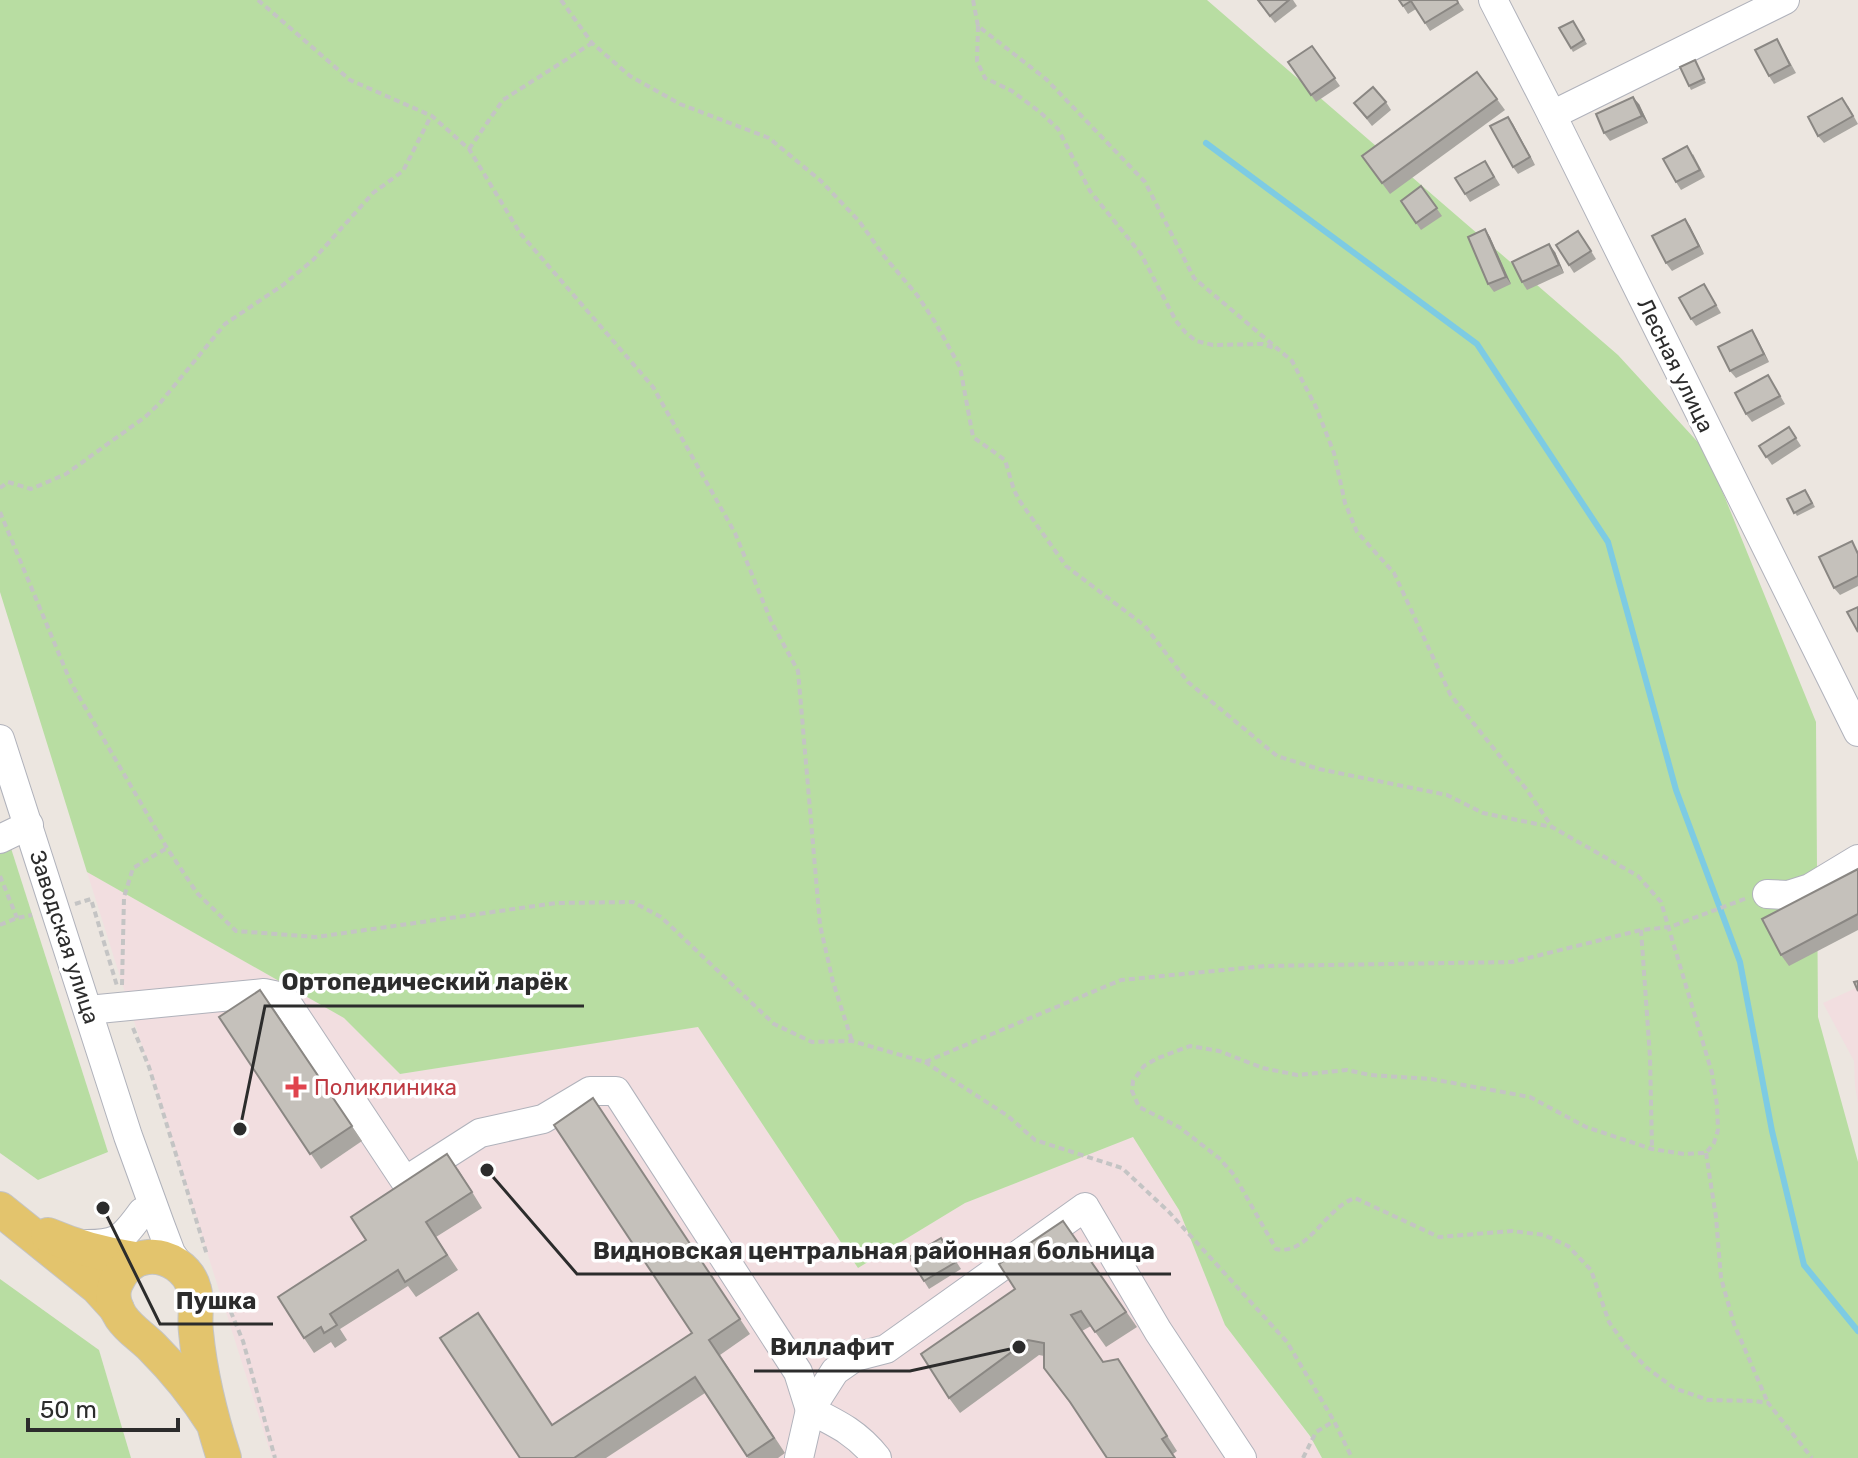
<svg xmlns="http://www.w3.org/2000/svg" width="1858" height="1458" font-family="Rubik,sans-serif">
<style>
.medical{fill:#f2dee0}
.green{fill:#b8dda2}
.lines{fill:none;stroke-linecap:round;stroke-linejoin:round}
.stream{stroke:#7dcbe3;stroke-width:6}
.minor-casing{stroke:#b0b2bb;stroke-width:30}
.major-casing{stroke:#c4c4c4;stroke-width:36}
.path{stroke:#c4c4c4;stroke-width:4;stroke-dasharray:6 4;stroke-linecap:butt}
.minor{stroke:#fff;stroke-width:28}
.major{stroke:#e3c46d;stroke-width:34}
.wall{fill:#a9a6a1}
.shaded-wall{fill:#8a8783}
.building{fill:#c5c1bb;stroke:#8a8783;stroke-width:2}
.health-dot{fill:#e0444e;stroke:#fff;stroke-width:3}
.labels{text-anchor:middle;stroke-width:7;stroke-linejoin:round;paint-order:stroke}
.street-label{font-size:22px;fill:#2c2c2c;stroke:#fff}
.health-label{font-size:22px;fill:#be3a42;stroke:#fff;text-anchor:start}
.leader{fill:none;stroke:#2c2c2c;stroke-width:3}
.callout-dot{fill:#2c2c2c;stroke:#fff;stroke-width:3}
.callout-label{font-size:24px;text-anchor:middle;font-weight:bold;fill:#2c2c2c;stroke:#fff;stroke-width:7;stroke-linejoin:round;paint-order:stroke}
</style>
<rect width="100%" height="100%" fill="#ece6e0"/>
<g class="medical">
<path d="M87,872L344,1018L400,1074L698,1027L858,1268L965,1203L1133,1137L1179,1210L1225,1325L1310,1437L1322,1458H272Z"/>
<path d="M1858,987V1104L1855,1086L1854,1061L1823,1003Z"/>
</g>
<g class="green">
<path d="M0,0H1207L1618,355L1706,451L1816,722L1818,1017L1858,1162V1458H1322L1310,1436L1225,1325L1179,1210L1133,1137L965,1203L858,1268L698,1027L400,1074L344,1018L87,872L0,592Z"/>
<path d="M9,842L108,1152L38,1180L0,1153V848Z"/>
<path d="M0,1279L99,1350L131,1458H0Z"/>
</g>
<g class="lines">
<path class="stream" d="M1206,143L1477,344L1608,542L1676,790L1740,962L1772,1131L1804,1265L1858,1331"/>
<defs>
<g id="minor">
<path d="M1493,0L1552,115L1858,732"/>
<path d="M1552,115L1785,0"/>
<path d="M0,739L128,1136L160,1224L171,1253L182,1269"/>
<path d="M0,839L29,825"/>
<path d="M1767,894L1788,895L1810,888L1858,859"/>
<path d="M88,1010L264,993L283,997L405,1181L480,1133L543,1119L590,1091H616L798,1372L810,1410C838,1424 857,1433 877,1458"/>
<path d="M80,1244C117,1245 121,1241 142,1212"/>
<path d="M799,1458L810,1410L835,1371L855,1357L886,1349L1085,1207L1158,1331L1242,1458"/>
</g>
<g id="major">
<path d="M0,1209L97,1287L117,1309"/>
<path d="M48,1235C76,1247 105,1255 135,1259"/>
<path d="M213,1423C196,1396 175,1370 152,1347C142,1337 129,1329 121,1317C114,1306 111,1294 116,1283C122,1270 133,1258 148,1257C168,1255 189,1269 194,1289C198,1303 194,1318 196,1332C200,1374 211,1418 224,1458"/>
</g>
</defs>
<use href="#minor" class="minor-casing"/>
<use href="#major" class="major-casing"/>
<g class="path">
<path d="M258,0L350,80L432,116L469,149L520,233L653,387L735,533L771,621L798,671L820,925L833,982L852,1041"/>
<path d="M561,0L592,43L630,76L680,104L769,138L821,181L859,221L884,256L917,295L935,322L960,367L973,437L1005,460L1014,490L1019,500L1066,566L1145,626L1188,682L1277,756L1319,769L1447,795L1483,813L1552,827"/>
<path d="M973,0L978,26L1046,79L1145,182L1194,278L1292,361L1316,407L1334,453L1345,503L1357,532L1394,573L1450,694L1527,790L1552,827L1638,876L1661,902L1712,1073L1717,1105L1718,1130L1714,1143L1706,1153L1684,1154L1652,1149L1586,1127L1530,1097L1431,1079L1370,1075L1347,1070L1297,1075L1263,1068L1219,1051L1190,1046L1158,1058L1144,1066L1133,1081L1132,1091L1139,1107L1179,1127L1219,1158L1234,1175L1276,1249C1308,1256 1325,1208 1355,1198L1439,1237L1512,1231L1544,1235L1568,1246L1591,1270L1609,1322L1626,1346L1647,1368L1674,1388L1708,1400L1755,1401L1768,1403L1812,1458"/>
<path d="M978,26L977,61L985,78L1012,91L1040,112L1058,129L1090,191L1141,254L1176,321L1186,333L1196,341L1213,345L1262,344L1278,349"/>
<path d="M469,149L503,100L592,43"/>
<path d="M0,488L8,482L31,489L66,474L145,417L160,403L225,324L283,285L313,260L373,193L403,171L431,116"/>
<path d="M0,512L71,683L167,848L197,893L236,931L316,937L556,903L633,902L661,917L774,1024L812,1042L852,1041L925,1062L1121,980L1265,966L1512,962L1641,930L1670,927L1747,898"/>
<path d="M0,876L17,918"/>
<path d="M75,904L91,899L117,986"/>
<path d="M0,925L17,918L32,915"/>
<path d="M1641,930L1650,1057L1652,1149"/>
<path d="M122,985L124,897L133,868L167,848"/>
<path d="M133,1028L149,1067L207,1255"/>
<path d="M925,1062L1008,1116L1035,1140L1122,1168L1169,1212L1287,1342L1334,1421L1352,1458"/>
<path d="M1706,1153L1716,1217L1721,1278L1734,1324L1768,1403"/>
<path d="M223,1293L243,1341L275,1458"/>
<path d="M1303,1458L1316,1432L1334,1421"/>
</g>
<use href="#minor" class="minor"/>
<use href="#major" class="major"/>
</g>
<g class="wall">
<path d="M1257,0H1293L1297,6L1275,23Z"/>
<path d="M1399,0H1457L1464,10L1430,31L1416,9L1408,14Z"/>
<path d="M1573,21L1587,44L1573,52L1559,28Z"/>
<path d="M1777,39L1796,73L1774,84L1769,76Z"/>
<path d="M1312,46L1340,86L1316,102L1288,62Z"/>
<path d="M1697,64L1706,83L1691,90L1689,86Z"/>
<path d="M1477,72L1505,110L1390,194L1362,156Z"/>
<path d="M1386,102L1391,110L1372,126L1354,103Z"/>
<path d="M1639,104L1648,123L1610,141L1604,133Z"/>
<path d="M1848,106L1858,124L1824,143L1818,136Z"/>
<path d="M1508,117L1535,165L1518,174L1513,167Z"/>
<path d="M1693,154L1705,177L1681,190L1676,182Z"/>
<path d="M1485,161L1500,185L1470,202L1465,194Z"/>
<path d="M1421,186L1442,216L1421,230L1401,201Z"/>
<path d="M1685,219L1704,254L1672,271L1666,263Z"/>
<path d="M1485,229L1490,237L1511,284L1494,292L1488,284Z"/>
<path d="M1583,238L1596,259L1574,273L1556,245Z"/>
<path d="M1555,252L1564,273L1527,290L1522,282Z"/>
<path d="M1704,284L1721,313L1696,326L1691,319Z"/>
<path d="M1752,330L1769,362L1736,378L1730,371Z"/>
<path d="M1768,375L1785,404L1752,422L1746,414Z"/>
<path d="M1789,427L1801,446L1772,465L1759,446Z"/>
<path d="M1808,494L1815,507L1797,516L1787,499Z"/>
<path d="M1858,550V586L1840,595L1834,588Z"/>
<path d="M1858,869V930L1789,966L1781,955Z"/>
<path d="M260,990L362,1141L321,1169L219,1017Z"/>
<path d="M593,1098L750,1334L720,1355L785,1453L778,1458H748L705,1393L606,1458H520L552,1425L692,1333Z"/>
<path d="M458,1169L482,1208L436,1237L458,1270L416,1297L408,1286L340,1329L347,1340L335,1348L331,1342L314,1353L304,1338Z"/>
<path d="M1063,1221L1137,1327L1106,1347L1091,1326L1082,1331L1103,1362L1118,1359L1177,1451L1173,1454L1076,1411L1044,1368V1356L1039,1355L960,1413L949,1398L1015,1289Z"/>
<path d="M941,1238L961,1269L929,1289L909,1257Z"/>
</g>
<g class="shaded-wall">
<path d="M1633,97L1639,104L1648,123L1642,116Z"/>
<path d="M1508,117L1513,124L1535,165L1530,157Z"/>
<path d="M1685,219L1690,226L1704,254L1699,246Z"/>
<path d="M1485,229L1490,237L1511,284L1506,277Z"/>
<path d="M1549,244L1555,252L1564,273L1559,265Z"/>
<path d="M1752,330L1757,338L1769,362L1764,354Z"/>
</g>
<g class="building">
<path d="M1258,0H1289L1270,16Z"/>
<path d="M1399,0H1457L1458,3L1425,23L1411,1L1403,6Z"/>
<path d="M1573,21L1584,40L1571,48L1559,28Z"/>
<path d="M1777,39L1790,65L1769,76L1755,50Z"/>
<path d="M1312,46L1335,78L1311,95L1288,62Z"/>
<path d="M1695,60L1704,79L1689,86L1680,67Z"/>
<path d="M1477,72L1497,99L1382,183L1362,156Z"/>
<path d="M1373,87L1386,102L1367,118L1354,103Z"/>
<path d="M1633,97L1642,116L1604,133L1596,114Z"/>
<path d="M1842,98L1853,116L1818,136L1808,117Z"/>
<path d="M1508,117L1530,157L1513,167L1490,126Z"/>
<path d="M1687,146L1700,170L1676,182L1663,159Z"/>
<path d="M1485,161L1494,177L1465,194L1455,178Z"/>
<path d="M1421,186L1437,208L1416,223L1401,201Z"/>
<path d="M1685,219L1699,246L1666,263L1652,236Z"/>
<path d="M1485,229L1506,277L1488,284L1468,237Z"/>
<path d="M1578,231L1591,251L1569,265L1556,245Z"/>
<path d="M1549,244L1559,265L1522,282L1512,262Z"/>
<path d="M1704,284L1716,305L1691,319L1679,298Z"/>
<path d="M1752,330L1764,354L1730,371L1718,347Z"/>
<path d="M1768,375L1780,396L1746,414L1735,393Z"/>
<path d="M1789,427L1796,438L1766,457L1759,446Z"/>
<path d="M1805,490L1812,503L1794,513L1787,499Z"/>
<path d="M1852,541L1858,554V576L1834,588L1819,557Z"/>
<path d="M1858,607V632L1847,612Z"/>
<path d="M1858,869V914L1781,955L1762,919Z"/>
<path d="M1858,981V991L1854,982Z"/>
<path d="M260,990L352,1126L310,1154L219,1017Z"/>
<path d="M593,1098L740,1319L709,1340L774,1438L747,1456L695,1377L574,1458H520L440,1338L478,1313L552,1425L692,1333L554,1125Z"/>
<path d="M447,1154L472,1192L426,1222L447,1255L405,1282L398,1270L330,1314L337,1325L324,1333L321,1327L304,1338L278,1297L366,1240L351,1217Z"/>
<path d="M1063,1221L1126,1312L1095,1332L1081,1311L1071,1315L1103,1362L1118,1359L1167,1436L1162,1439L1175,1458H1107L1070,1402L1044,1368V1343L1028,1340L949,1398L921,1354L1015,1289L999,1264Z"/>
<path d="M941,1238L956,1262L924,1281L909,1257Z"/>
</g>
<path class="health-dot" d="M292 1075h8v8h8v8h-8v8h-8v-8h-8v-8h8z"/>
<g class="labels">
<g class="street-label">
<text transform="translate(1676 365) rotate(64)" y="8">Лесная улица</text>
<text transform="translate(65 937) rotate(72)" y="8">Заводская улица</text>
</g>
<g class="health-label">
<text x="314" y="1095">Поликлиника</text>
</g>
</g>
<path class="leader" d="M240 1129L265 1006H584M487 1170L577 1274H1171M103 1208L160 1324H273M1019 1347L910 1371H754"/>
<g class="callout-dot">
<circle cx="240" cy="1129" r="8"/>
<circle cx="487" cy="1170" r="8"/>
<circle cx="103" cy="1208" r="8"/>
<circle cx="1019" cy="1347" r="8"/>
</g>
<g class="callout-label">
<text x="425" y="990">Ортопедический ларёк</text>
<text x="874" y="1259">Видновская центральная районная больница</text>
<text x="216" y="1309">Пушка</text>
<text x="832" y="1355">Виллафит</text>
</g>
<path d="M28 1418v12h150v-12" fill="none" stroke="#2c2c2c" stroke-width="4"/>
<text x="40" y="1418" font-size="24" fill="#2c2c2c" stroke="#ffffff" stroke-width="6" paint-order="stroke">50 m</text>
</svg>
